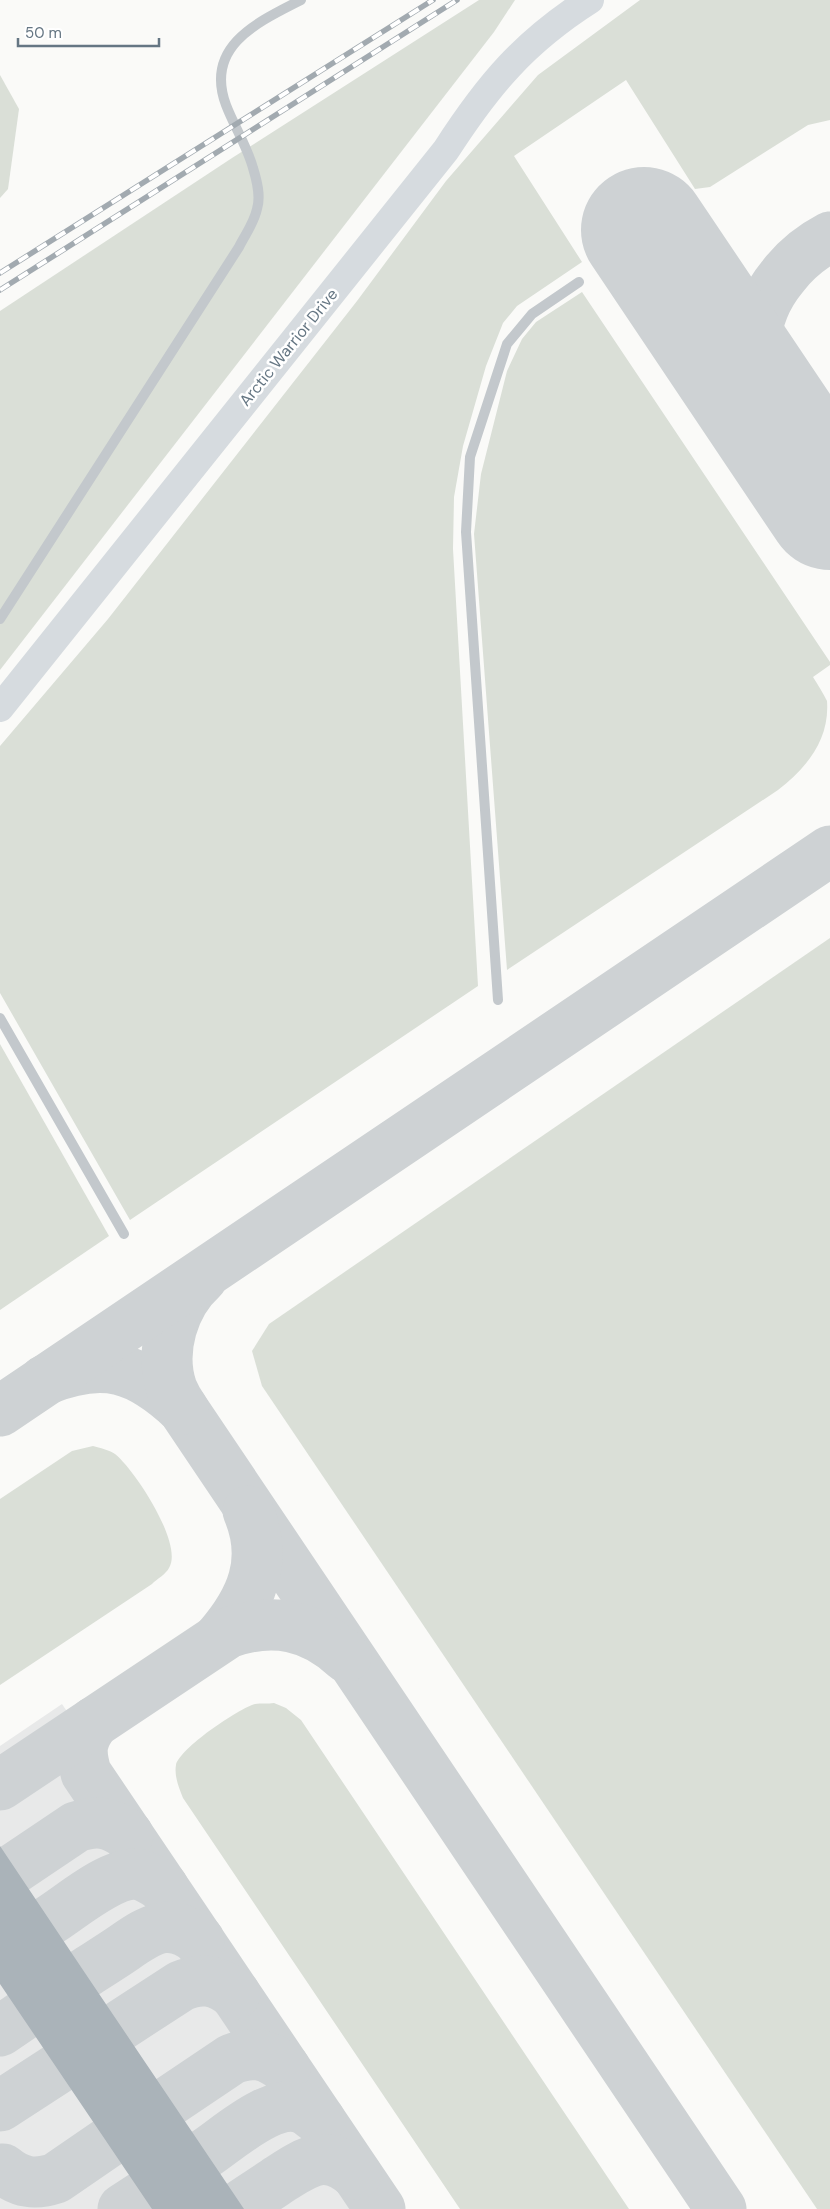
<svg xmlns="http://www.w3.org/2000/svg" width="830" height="2209" font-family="'DM Sans',sans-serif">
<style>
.built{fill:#e8e9e9}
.green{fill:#dadfd7}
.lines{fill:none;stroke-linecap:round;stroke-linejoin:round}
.taxiway{stroke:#ced2d4;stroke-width:51}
.runway{stroke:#ced2d4;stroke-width:126}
.building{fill:#aab3b9}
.service{stroke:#c3c8cc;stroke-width:10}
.primary{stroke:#d6dbdf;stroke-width:28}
.rail-casing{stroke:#a2aab0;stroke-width:5.5}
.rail{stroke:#fff;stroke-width:4;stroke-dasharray:11;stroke-linecap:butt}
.labels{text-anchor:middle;stroke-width:5;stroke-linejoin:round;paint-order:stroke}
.street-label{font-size:16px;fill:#657683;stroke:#fff}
</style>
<rect width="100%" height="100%" fill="#fafaf8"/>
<path class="built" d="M62,1704L402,2209H0V1746Z"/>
<g class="green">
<path d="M479,0H515L494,32L0,670V311L232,158Z"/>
<path d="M640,0H830V120L808,125L710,187L695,189L626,80L514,156L582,262L517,306L503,323L486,366L463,446L454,497L453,549L478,986L130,1220L0,993V746L108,619L357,301L446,181L538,75Z"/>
<path d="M0,75L19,109L8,189L0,198Z"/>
<path d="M582,292L830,662V665L813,677C818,685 823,693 827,701C830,741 805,769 778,790L507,970L474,534L481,474L507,371L522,339L536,322Z"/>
<path d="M830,938V2209H817L262,1386L252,1351L269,1324Z"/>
<path d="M0,1044L109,1236L0,1310Z"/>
<path d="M93,1446C100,1448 109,1450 115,1454C134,1469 184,1544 169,1568C166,1574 157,1579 152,1584L0,1685V1499L72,1451Z"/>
<path d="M274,1703L286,1708L301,1720L629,2209H460L183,1798C179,1788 174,1776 176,1765C180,1748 238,1709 255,1704C261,1703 268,1704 274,1703Z"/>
</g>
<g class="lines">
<g class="taxiway">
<path d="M771,420C752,367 745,322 783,276C796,259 811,247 830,237"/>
<path d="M45,1380C104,1356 138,1367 183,1409L721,2209"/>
<path d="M183,1409C179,1403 175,1396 172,1389C159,1351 173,1304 202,1278"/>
<path d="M0,1411L830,851"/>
<path d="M219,1638C252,1600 269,1560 248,1511"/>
<path d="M94,1722C80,1741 80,1751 86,1773L380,2209"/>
<path d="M0,1785L228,1633C273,1617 312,1625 346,1657"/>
<path d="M15,1868L76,1827C97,1820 110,1822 128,1835"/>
<path d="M50,1920C72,1906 109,1874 135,1874C146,1875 154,1881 163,1887"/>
<path d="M85,1973C99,1964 112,1956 125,1947C151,1929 170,1917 199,1940"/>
<path d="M121,2025L181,1986C202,1977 217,1980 235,1994"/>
<path d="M0,2031L22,2016"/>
<path d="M171,2100L232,2059C253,2051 267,2054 285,2068"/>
<path d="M0,2106L57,2069"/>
<path d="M206,2153C230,2137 274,2096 304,2109C310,2112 315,2117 320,2120"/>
<path d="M3,2169C20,2183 35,2185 56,2178L107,2143"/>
<path d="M241,2205C254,2196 267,2188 280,2179C309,2160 327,2149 356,2174"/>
<path d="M123,2209L143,2196"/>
</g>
<path class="runway" d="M644,230L830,507"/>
</g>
<path class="building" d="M0,1846L85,1973L244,2209H152L0,1984Z"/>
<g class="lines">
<g class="service">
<path d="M0,619L239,247C245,235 254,223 257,209C261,196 257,181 253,168C247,146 234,126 226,105C204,46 258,22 301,0"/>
<path d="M498,1000L466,532L470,457L507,344L532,314L579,282"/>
<path d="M0,1018L124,1234"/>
</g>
<path class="primary" d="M0,708L446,150C488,85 524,42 590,0"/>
<defs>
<g id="rail">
<path d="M0,273L433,0"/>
<path d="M0,290L457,0"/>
</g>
</defs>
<use href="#rail" class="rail-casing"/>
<use href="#rail" class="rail"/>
</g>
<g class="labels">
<g class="street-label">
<text transform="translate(288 347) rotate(-51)" y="6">Arctic Warrior Drive</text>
</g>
</g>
<path d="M18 38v8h141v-8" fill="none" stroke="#657683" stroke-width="2.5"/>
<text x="25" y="38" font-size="15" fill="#657683" stroke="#ffffff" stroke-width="4" paint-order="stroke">50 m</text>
</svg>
